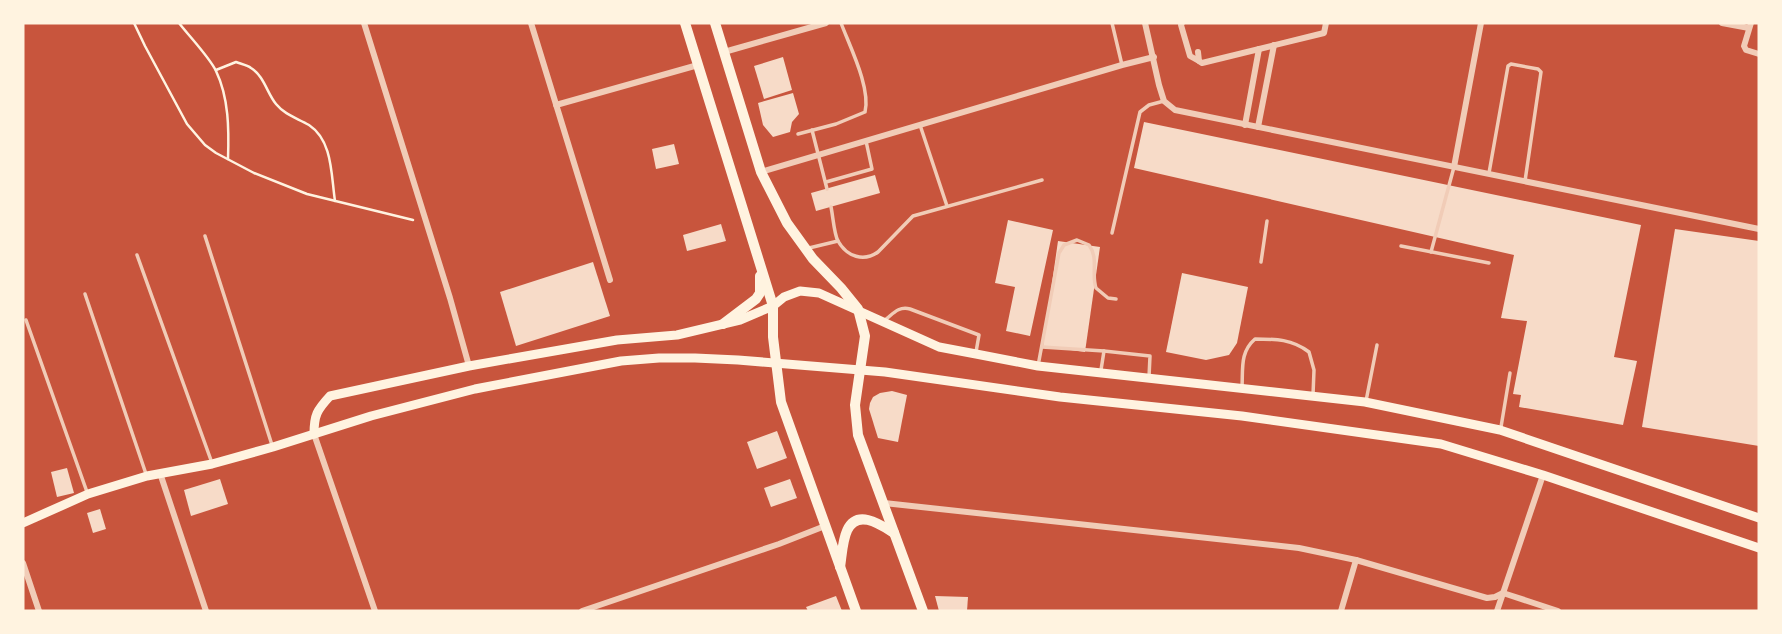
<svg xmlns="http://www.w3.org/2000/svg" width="1782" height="634" font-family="Barlow,sans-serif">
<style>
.building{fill:#f7dbc8}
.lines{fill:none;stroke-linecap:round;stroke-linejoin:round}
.path{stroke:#fff3e0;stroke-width:2.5}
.service{stroke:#f1ccb7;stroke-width:3.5}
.minor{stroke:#f1ccb7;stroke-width:6}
.secondary{stroke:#fff3e0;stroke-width:9}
.primary{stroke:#fff3e0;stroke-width:10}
</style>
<rect width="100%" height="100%" fill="#c8553d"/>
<g class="building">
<path d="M783,57L792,90L764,99L754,66Z"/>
<path d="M793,93L799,114L792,122L790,132L773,137L763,125L758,103Z"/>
<path d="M1144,122L1641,225L1614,357L1637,361L1623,425L1519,407L1521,395L1513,394L1527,321L1501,318L1514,255L1134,168Z"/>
<path d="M674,144L679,164L656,169L652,149Z"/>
<path d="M875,175L880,193L816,211L811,193Z"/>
<path d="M1008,220L1053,230L1030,336L1006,331L1015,287L995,283Z"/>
<path d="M721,224L726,241L687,251L683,235Z"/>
<path d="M1675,229L1759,241V446L1642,427Z"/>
<path d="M1058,241L1100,247L1085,352L1043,346Z"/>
<path d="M593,262L610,316L516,346L500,292Z"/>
<path d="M1182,273L1248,287L1237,343L1229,355L1206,360L1166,352Z"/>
<path d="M892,391L907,395L898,442L878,438L869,409L870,403L873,397L880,393Z"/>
<path d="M777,431L787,458L757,469L747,442Z"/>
<path d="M67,468L74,493L57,497L51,472Z"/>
<path d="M220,479L228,504L191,516L184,490Z"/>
<path d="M790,479L797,498L771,507L764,488Z"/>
<path d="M100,509L106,529L93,533L87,513Z"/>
<path d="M836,596L842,611H808L806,607Z"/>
<path d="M935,596L968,597L967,611H939Z"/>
</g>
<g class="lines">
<g class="path">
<path d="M134,23L145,46L187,124L205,145L216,153L254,173L307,194L413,220"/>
<path d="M179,23C189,36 210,58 216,71C229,98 229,130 228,159"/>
<path d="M216,70L236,62C241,64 247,65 251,68C264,76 267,93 276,104C285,115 297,118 309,125C333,141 331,175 335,201"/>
</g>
<g class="service">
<path d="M1112,23L1122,65"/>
<path d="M920,125L947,206"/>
<path d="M812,130L827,189"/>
<path d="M798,134L836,124L865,112C871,88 850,47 841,23"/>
<path d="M1489,173L1508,66L1511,64L1538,69L1541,72L1525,181"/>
<path d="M826,182L872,169L866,141"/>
<path d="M831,207C833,216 834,234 838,241C847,257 864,262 878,252L913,216L1042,180"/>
<path d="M1112,233L1140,112L1149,105L1164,101"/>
<path d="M205,236L272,445"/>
<path d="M1401,246L1489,263"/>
<path d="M809,248L838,241"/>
<path d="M1431,252L1454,167"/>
<path d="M137,255L212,463"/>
<path d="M1261,262L1267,221"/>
<path d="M85,294L146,474"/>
<path d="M26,320L87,492"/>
<path d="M885,320C893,314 898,306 910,309L979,335L976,352"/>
<path d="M1042,347L1104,351L1150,356L1149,377"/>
<path d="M1038,366L1059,253L1064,245L1077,240L1089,245C1099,259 1091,273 1096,288L1108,298L1116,299"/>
<path d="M1101,370L1104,351"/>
<path d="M1242,387C1243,368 1240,352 1255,339C1276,339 1292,339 1309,352L1314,370L1313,395"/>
<path d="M1366,401L1377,345"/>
<path d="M1501,427L1510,373"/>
</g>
<g class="minor">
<path d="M364,23L450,298L469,366"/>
<path d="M531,23L610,280"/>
<path d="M1145,23L1159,85L1164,101L1175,110L1759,229"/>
<path d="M1182,23L1181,25L1190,56L1199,61"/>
<path d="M1722,23L1749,28"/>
<path d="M1751,23L1744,46L1746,50L1759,54"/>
<path d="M724,52L826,23"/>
<path d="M1198,52L1199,61L1202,63L1324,33L1326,23"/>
<path d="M556,105L698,65"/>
<path d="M1245,125L1259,49"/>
<path d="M1258,127L1274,45"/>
<path d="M1454,167L1481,23"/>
<path d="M761,172L1122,65L1154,57"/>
<path d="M314,434L375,611"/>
<path d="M160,473L206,611"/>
<path d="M884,503L1299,548L1356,560L1487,598L1495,597L1503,593L1558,611"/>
<path d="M23,563L39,611"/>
<path d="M582,611L779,544L825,526"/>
<path d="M1341,611L1356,560"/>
<path d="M1497,611L1543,475"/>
</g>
<g class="secondary">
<path d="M314,434C314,415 317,410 330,396L469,366L617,340L677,335L740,320L773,306L784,297L800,291L819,293L939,347L976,354L1038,366L1365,402L1500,430L1759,518"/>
<path d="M23,523L88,494L147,476L212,464L273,447L371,416L475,389L621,361L659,358H695L738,360L885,372L1060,397L1242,416L1441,444L1543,475L1759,548"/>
</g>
<g class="primary">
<path d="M685,23L773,306V337L781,402L856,611"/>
<path d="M715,23L761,172L787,223L813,259L841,288L858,309L865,336L855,405L858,435L923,611"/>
<path d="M723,324L756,299L760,293V276"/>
<path d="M840,567C843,550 842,514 868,520C877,522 886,528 894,533"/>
</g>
</g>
<rect width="1782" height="634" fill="none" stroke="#fff3e0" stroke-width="49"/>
</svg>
